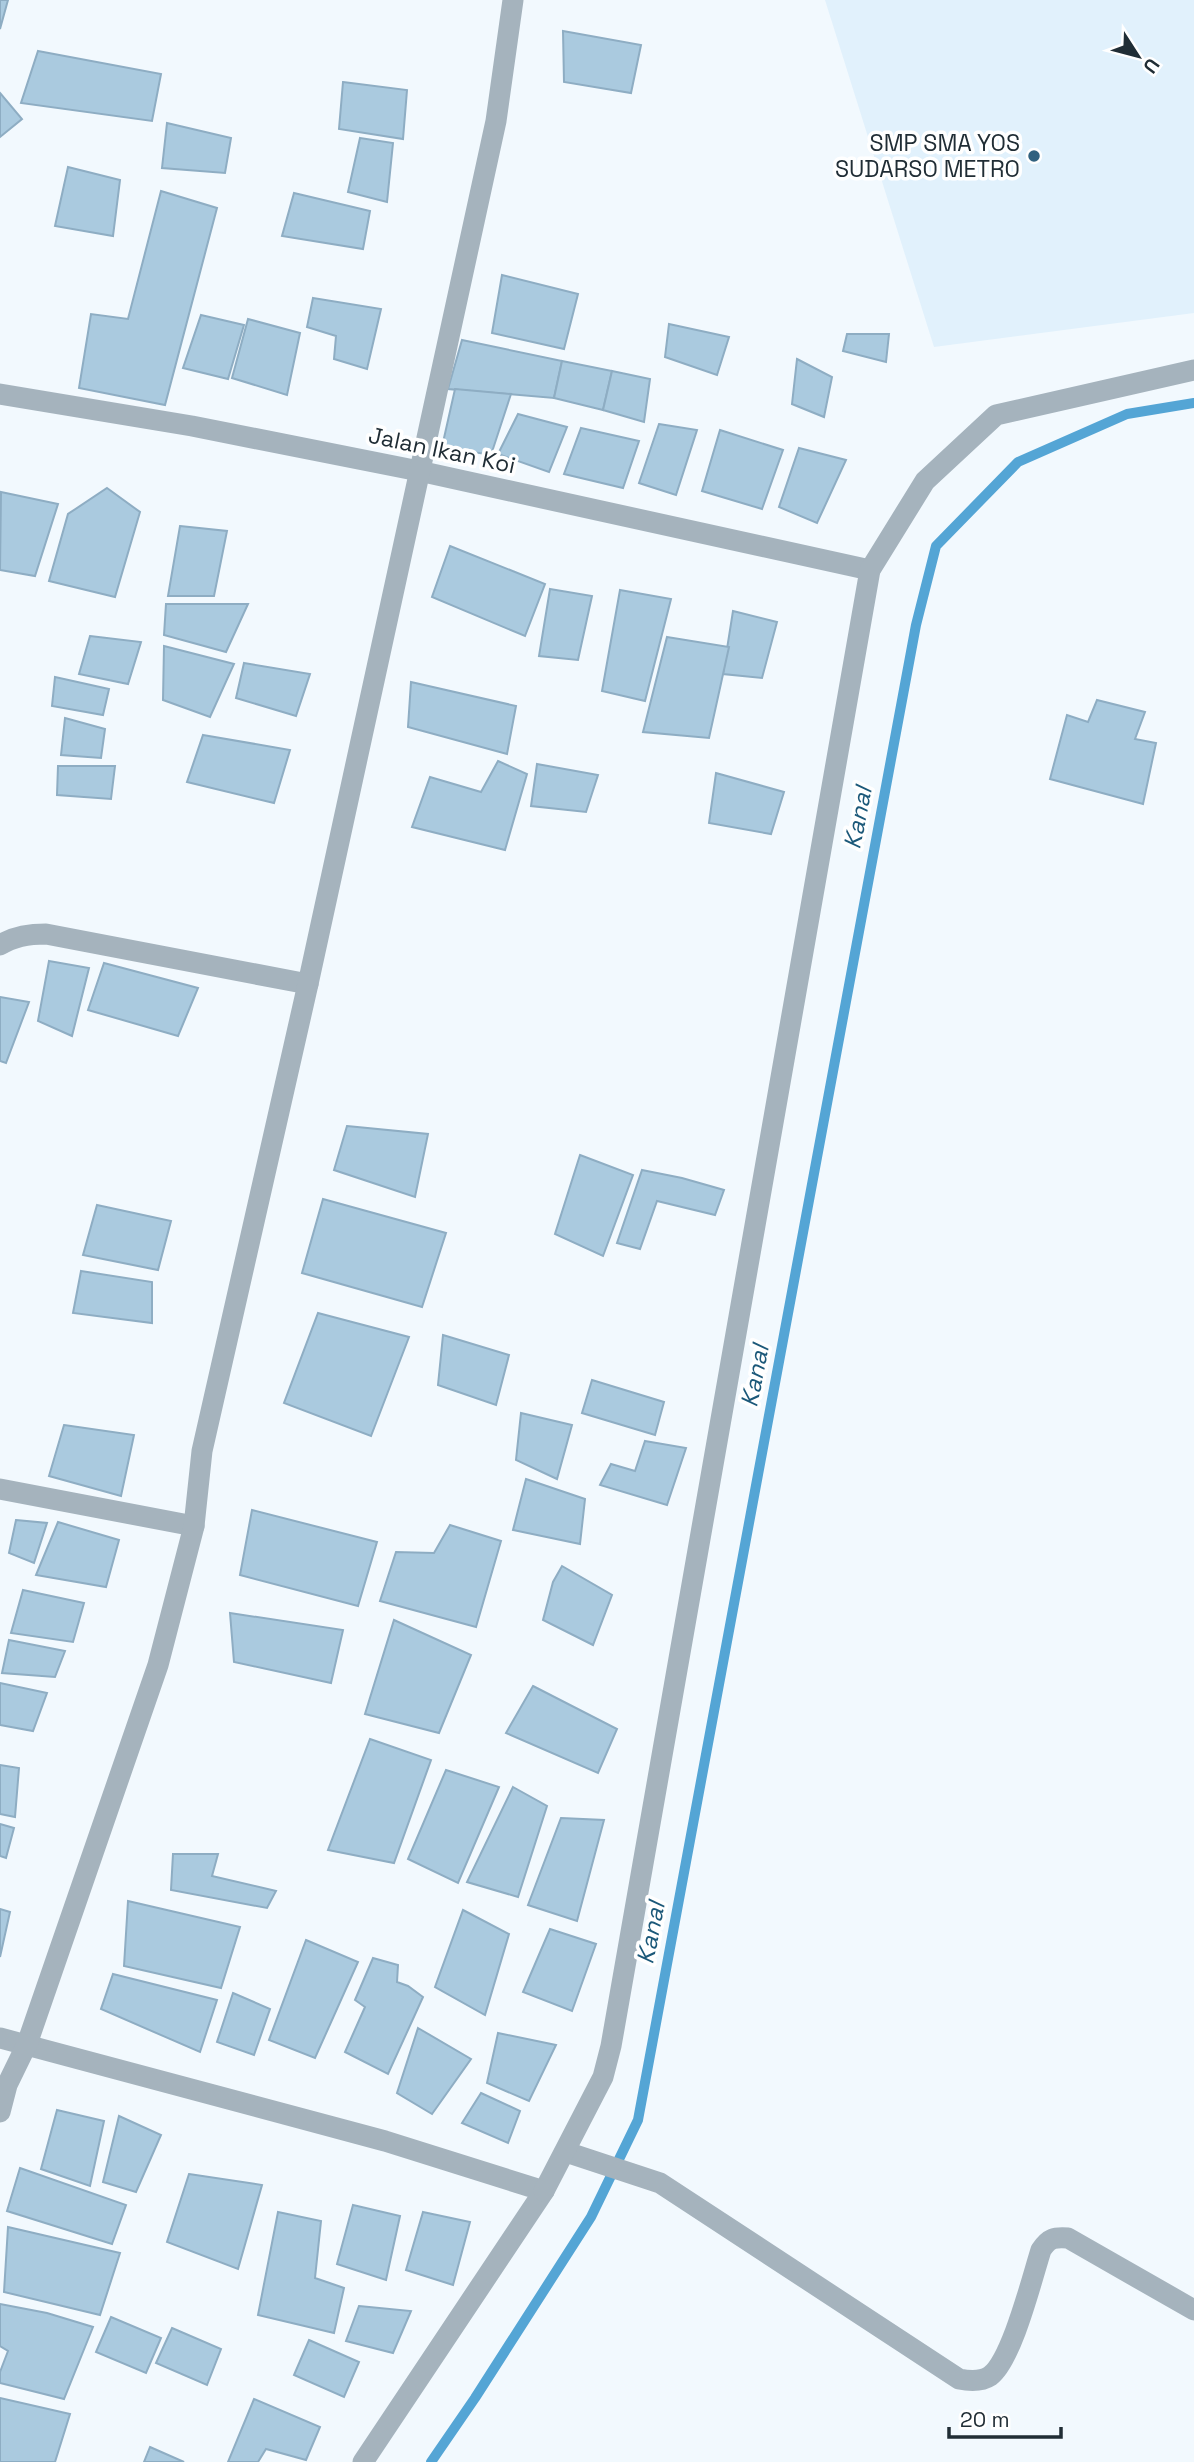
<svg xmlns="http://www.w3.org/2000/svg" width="1194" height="2462" font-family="'Space Grotesk',sans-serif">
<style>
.built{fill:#e1f1fc}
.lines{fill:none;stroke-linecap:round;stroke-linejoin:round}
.stream{stroke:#54a5d5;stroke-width:10}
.building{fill:#aacadf;stroke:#8eadc3;stroke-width:2}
.minor{stroke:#a5b3bd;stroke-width:21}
.poi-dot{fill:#30617f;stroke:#fff;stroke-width:2.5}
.labels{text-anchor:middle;stroke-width:7;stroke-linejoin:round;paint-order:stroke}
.poi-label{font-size:23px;fill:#202d35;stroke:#fff;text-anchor:end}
.street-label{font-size:23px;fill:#202d35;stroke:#fff}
.water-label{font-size:24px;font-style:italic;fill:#1b5879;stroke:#fff}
</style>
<rect width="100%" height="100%" fill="#f2f9fe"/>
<path class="built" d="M825,0H1194V313L934,347Z"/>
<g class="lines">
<path class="stream" d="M431,2462L475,2398L591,2217L638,2120L916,625L936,546L1018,462L1127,414L1194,403"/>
</g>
<g class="building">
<path d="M0,0H8L0,29Z"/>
<path d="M563,31L641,45L631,93L564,82Z"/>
<path d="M38,51L161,74L152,121L21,103Z"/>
<path d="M343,82L407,90L403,139L339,129Z"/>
<path d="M0,93L22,119L0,137Z"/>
<path d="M167,123L231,138L225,173L162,168Z"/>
<path d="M360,138L393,143L387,202L348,192Z"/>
<path d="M68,167L120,180L113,236L55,226Z"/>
<path d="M161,191L217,208L165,405L79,388L91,314L128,319Z"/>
<path d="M294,193L370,211L363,249L282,236Z"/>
<path d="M502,275L578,294L564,349L492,333Z"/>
<path d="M313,298L381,309L367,369L334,359L336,336L307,327Z"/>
<path d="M201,315L244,325L228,379L183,368Z"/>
<path d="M248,319L300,333L287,395L232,378Z"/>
<path d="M669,324L729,337L717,375L665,357Z"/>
<path d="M847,334H889L886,362L843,351Z"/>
<path d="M462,340L562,361L554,398L448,389Z"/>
<path d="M797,359L832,377L824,417L792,404Z"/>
<path d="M562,361L612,371L603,410L554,398Z"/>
<path d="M612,371L650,379L644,422L603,410Z"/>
<path d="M455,389L511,394L491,455L442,447Z"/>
<path d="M518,414L567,427L549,472L498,454Z"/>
<path d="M659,424L697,430L676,495L639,483Z"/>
<path d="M581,428L639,441L623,488L564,474Z"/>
<path d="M720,430L783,450L762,509L702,491Z"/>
<path d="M799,448L846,460L817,523L779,507Z"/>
<path d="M107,488L140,512L115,597L49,581L68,514Z"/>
<path d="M1,492L58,504L35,576L0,570Z"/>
<path d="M180,526L227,531L214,596H168Z"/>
<path d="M450,546L545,584L525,636L432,597Z"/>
<path d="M550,589L592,596L578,660L539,656Z"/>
<path d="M620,590L671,599L645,701L602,691Z"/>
<path d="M166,604H248L226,652L164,635Z"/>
<path d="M733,611L777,622L762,678L723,674Z"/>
<path d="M90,636L141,642L128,684L79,674Z"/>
<path d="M667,637L729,647L709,738L643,732Z"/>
<path d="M164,646L234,664L210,717L163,700Z"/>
<path d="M244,663L310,674L296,716L236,698Z"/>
<path d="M55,677L109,689L103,715L52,706Z"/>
<path d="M411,682L516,706L507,754L408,727Z"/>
<path d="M1097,700L1145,712L1135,739L1156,743L1143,804L1050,779L1067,715L1088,722Z"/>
<path d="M65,718L105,729L101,758L61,755Z"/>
<path d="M203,735L290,750L274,803L187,782Z"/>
<path d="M498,761L527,774L505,850L412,827L430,777L481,792Z"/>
<path d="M537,764L598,775L586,812L531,806Z"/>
<path d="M58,766H115L111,799L57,795Z"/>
<path d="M716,773L784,792L771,834L709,823Z"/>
<path d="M49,961L89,968L72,1036L38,1021Z"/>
<path d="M104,963L198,988L178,1036L88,1010Z"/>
<path d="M0,997L29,1002L6,1063L0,1061Z"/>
<path d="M347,1126L428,1134L415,1197L334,1170Z"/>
<path d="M580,1155L633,1175L603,1256L555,1234Z"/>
<path d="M642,1170L682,1178L724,1190L715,1215L657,1201L640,1249L617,1243Z"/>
<path d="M323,1199L446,1233L422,1307L302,1273Z"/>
<path d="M97,1205L171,1221L158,1270L83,1255Z"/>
<path d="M81,1271L152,1282V1323L73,1313Z"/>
<path d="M318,1313L409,1337L371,1436L284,1403Z"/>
<path d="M443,1335L509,1355L496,1405L438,1385Z"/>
<path d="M592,1380L664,1402L655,1435L582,1413Z"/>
<path d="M521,1413L572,1425L557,1479L516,1460Z"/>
<path d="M64,1425L134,1435L121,1496L49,1476Z"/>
<path d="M645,1441L686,1448L667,1505L600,1485L611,1464L635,1471Z"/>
<path d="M526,1479L585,1499L580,1544L513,1530Z"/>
<path d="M252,1510L377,1542L358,1606L240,1575Z"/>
<path d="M16,1520L47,1523L34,1563L9,1553Z"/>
<path d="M58,1522L119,1540L106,1587L36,1575Z"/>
<path d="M450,1525L501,1541L476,1627L380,1601L396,1552L434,1553Z"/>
<path d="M562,1566L612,1595L593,1645L543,1620L553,1582Z"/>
<path d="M23,1590L84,1603L73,1642L11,1633Z"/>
<path d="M230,1613L343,1630L331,1683L234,1662Z"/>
<path d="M394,1620L471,1655L439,1733L365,1714Z"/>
<path d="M9,1640L65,1651L55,1677L2,1673Z"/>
<path d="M0,1683L47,1693L33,1731L0,1725Z"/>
<path d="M533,1686L617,1729L598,1773L506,1733Z"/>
<path d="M370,1739L431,1760L394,1863L328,1850Z"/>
<path d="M0,1765L19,1768L15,1817L0,1814Z"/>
<path d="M446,1770L499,1787L458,1883L408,1859Z"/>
<path d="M513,1787L547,1806L518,1897L467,1882Z"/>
<path d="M561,1818L604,1820L577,1921L528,1905Z"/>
<path d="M0,1824L14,1828L6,1858L0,1856Z"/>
<path d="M173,1854H218L212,1876L276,1891L267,1908L171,1890Z"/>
<path d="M128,1901L240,1927L221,1988L124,1966Z"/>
<path d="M0,1909L10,1912L0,1957Z"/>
<path d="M463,1910L509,1934L485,2015L435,1987Z"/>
<path d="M550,1929L596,1944L572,2011L523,1992Z"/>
<path d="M306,1940L358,1962L315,2058L269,2040Z"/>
<path d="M373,1958L398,1965L397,1982L408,1986L423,1997L388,2074L345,2052L365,2007L355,2000Z"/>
<path d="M113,1974L217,2000L200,2052L101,2009Z"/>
<path d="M233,1993L270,2009L254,2055L217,2042Z"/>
<path d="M418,2028L471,2059L432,2114L397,2093Z"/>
<path d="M498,2033L556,2045L529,2101L487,2083Z"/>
<path d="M481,2093L520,2111L508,2143L462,2123Z"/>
<path d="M57,2110L104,2121L90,2186L41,2169Z"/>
<path d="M119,2116L161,2135L136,2192L103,2182Z"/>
<path d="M20,2168L126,2205L112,2244L7,2211Z"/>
<path d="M189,2174L262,2185L238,2269L167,2242Z"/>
<path d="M353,2205L400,2216L386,2280L337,2264Z"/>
<path d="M278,2212L321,2221L315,2278L344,2288L334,2333L258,2315Z"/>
<path d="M423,2212L470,2222L453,2285L406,2270Z"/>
<path d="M8,2227L120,2253L100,2315L4,2292Z"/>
<path d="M0,2304L47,2313L93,2327L64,2399L0,2383V2372L8,2351L0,2346Z"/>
<path d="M359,2306L411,2311L393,2353L346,2341Z"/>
<path d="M111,2317L161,2338L146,2373L96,2352Z"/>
<path d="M172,2328L221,2349L207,2385L156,2363Z"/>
<path d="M309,2340L359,2362L344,2397L294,2375Z"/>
<path d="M0,2398L70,2414L55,2462H0Z"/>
<path d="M254,2399L320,2427L306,2460L266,2449L258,2462H228Z"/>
<path d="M150,2447L184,2462H144Z"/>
</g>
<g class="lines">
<g class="minor">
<path d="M0,394L192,426L419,471L870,570"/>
<path d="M0,945C14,936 29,934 46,934L308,984"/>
<path d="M0,1489L194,1526"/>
<path d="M0,2038L385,2141L544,2191L363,2462"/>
<path d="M0,2112L7,2085L27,2044L158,1665L194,1526L202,1451L308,984L496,121L513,0"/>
<path d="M566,2152L660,2183L959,2379C969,2381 981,2382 990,2376C1012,2360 1032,2278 1041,2250C1049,2238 1054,2237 1068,2238L1194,2310"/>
<path d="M544,2191L603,2077L611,2046L870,570L925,481L996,415L1194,370"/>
</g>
</g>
<circle class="poi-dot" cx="1034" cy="156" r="7"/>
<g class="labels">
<g class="poi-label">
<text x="1020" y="151">SMP SMA YOS<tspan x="1020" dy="26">SUDARSO METRO</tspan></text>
</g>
<g class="street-label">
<text transform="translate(442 450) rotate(12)" y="8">Jalan Ikan Koi</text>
</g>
<g class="water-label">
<text transform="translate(858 818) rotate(-79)" y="8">Kanal</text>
<text transform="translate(755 1376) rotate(-79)" y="8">Kanal</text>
<text transform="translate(651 1933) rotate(-79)" y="8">Kanal</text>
</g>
</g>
<g transform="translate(1138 56) rotate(126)" stroke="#ffffff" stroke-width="5" paint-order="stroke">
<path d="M0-5L12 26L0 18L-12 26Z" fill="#202d35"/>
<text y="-10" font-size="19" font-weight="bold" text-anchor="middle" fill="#202d35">U</text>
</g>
<path d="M949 2427v10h112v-10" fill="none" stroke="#202d35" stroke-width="3.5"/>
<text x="960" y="2427" font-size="21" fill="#202d35" stroke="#ffffff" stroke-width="5" paint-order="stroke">20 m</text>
</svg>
